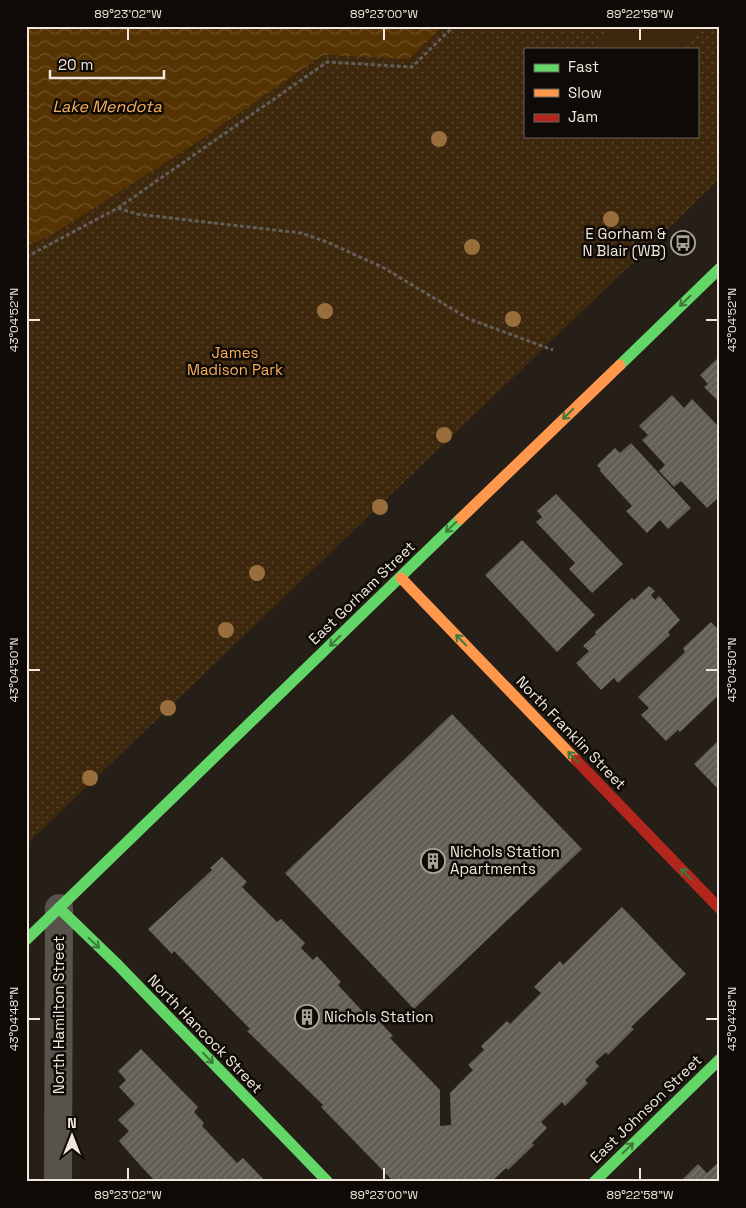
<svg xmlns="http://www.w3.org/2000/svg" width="746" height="1208" font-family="'Space Grotesk',sans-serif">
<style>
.park{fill:url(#park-dots);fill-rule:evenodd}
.pitch{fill:#3e280d}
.water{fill:url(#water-waves)}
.building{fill:url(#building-hatch)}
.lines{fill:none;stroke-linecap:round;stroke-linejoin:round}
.path{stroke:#615d58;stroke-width:3;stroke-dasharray:4 2.5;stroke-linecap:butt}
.street{stroke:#58524d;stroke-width:28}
.fast{stroke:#63d668;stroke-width:11}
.slow{stroke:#ff974d;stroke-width:11}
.jam{stroke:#b3261e;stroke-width:11}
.tree{fill:#986e3d}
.oneway{stroke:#3d7a3b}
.ticks{fill:none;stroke:#f0e8df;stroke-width:2}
.labels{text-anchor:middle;stroke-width:5;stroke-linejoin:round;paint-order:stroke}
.poi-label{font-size:15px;fill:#f0e8df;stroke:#0f0a05;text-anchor:start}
.park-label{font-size:15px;fill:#f7ae5b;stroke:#0f0a05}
.street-label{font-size:15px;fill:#f0e8df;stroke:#0f0a05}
.water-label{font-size:16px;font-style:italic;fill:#fbb15e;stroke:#0f0a05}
.neatline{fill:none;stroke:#f0e8df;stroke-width:2}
.ticks-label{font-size:12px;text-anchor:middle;fill:#f0e8df}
</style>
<defs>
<pattern id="park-dots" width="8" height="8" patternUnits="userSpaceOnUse" patternTransform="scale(1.25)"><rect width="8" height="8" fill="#3e280d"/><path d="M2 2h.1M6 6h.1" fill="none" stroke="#5a4730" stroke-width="1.8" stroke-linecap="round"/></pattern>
<pattern id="water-waves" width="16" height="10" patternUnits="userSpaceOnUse" patternTransform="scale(1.25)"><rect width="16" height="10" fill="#553302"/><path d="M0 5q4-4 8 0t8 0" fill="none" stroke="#6e5126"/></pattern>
<pattern id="building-hatch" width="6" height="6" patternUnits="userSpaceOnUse" patternTransform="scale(1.25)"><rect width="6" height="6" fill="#635d57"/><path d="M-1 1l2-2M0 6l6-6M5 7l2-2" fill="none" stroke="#7a746f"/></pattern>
</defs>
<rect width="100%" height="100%" fill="#251f18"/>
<path class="park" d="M443,26H720V179L26,845V246L50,236L196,143L323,55L409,59ZM525,49H697V136H525Z"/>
<path class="pitch" d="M612,26H706L682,49H605L597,40Z"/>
<path class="water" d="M26,26H443L409,59L323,55L196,143L50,236L26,246Z"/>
<g class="building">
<path d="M720,356V403L704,387L708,384L700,375Z"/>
<path d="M672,395L684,408L692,399L720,428V496L707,508L681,481L674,487L659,471L665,465L642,440L648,435L639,426Z"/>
<path d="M631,443L691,508L668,529L660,520L647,533L626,511L632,506L600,471L601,470L597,465L615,448L620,453Z"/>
<path d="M556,494L623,564L592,593L569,569L575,563L536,522L542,517L537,511Z"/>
<path d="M522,540L595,615L557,652L485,575Z"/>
<path d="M649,586L655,591L651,595L655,600L659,596L680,620L668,632L670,635L618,683L614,678L601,690L576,663L589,651L583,646L596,634L595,632L632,598L634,600Z"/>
<path d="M711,622L720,631V694L680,732L678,730L666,741L641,715L649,708L638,697L685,652L683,648Z"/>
<path d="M452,714L582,849L414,1009L285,873Z"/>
<path d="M720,739V791L694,764Z"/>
<path d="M222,857L247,882L242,887L277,922L281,919L305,943L301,948L313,960L317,956L341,982L338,985L365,1014L369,1010L393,1036L390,1038L440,1090V1126L451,1125L450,1093L473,1070L468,1065L484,1050L481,1046L507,1021L510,1024L541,993L534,987L560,961L563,965L622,907L686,974L631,1027L634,1029L608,1055L606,1052L595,1062L599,1066L585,1080L588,1083L565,1106L562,1102L541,1122L547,1128L532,1143L534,1145L508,1170L506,1168L491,1182H394L321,1107L323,1105L247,1031L250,1029L174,951L172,954L148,929L212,870L210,868Z"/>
<path d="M141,1049L198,1107L194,1112L204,1123L202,1126L237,1163L243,1158L266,1182H156L139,1164L119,1141L129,1131L118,1120L135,1104L119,1087L126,1080L118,1071Z"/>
<path d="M720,1161V1182H680L698,1164L707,1173Z"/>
</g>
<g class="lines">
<g class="path">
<path d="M118,208L137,214L301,233L327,242L384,268L469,319L553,350"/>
<path d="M26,257L118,208L327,62L412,67L454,26"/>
</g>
<path class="street" d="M58,1182L59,908"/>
<g class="fast">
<path d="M620,365L720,268"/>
<path d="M59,908L118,965L328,1182"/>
<path d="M26,940L460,519"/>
<path d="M594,1182L720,1059"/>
</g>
<g class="slow">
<path d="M460,519L620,365"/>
<path d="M401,578L576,760"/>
</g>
<path class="jam" d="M576,760L720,909"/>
</g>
<g class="tree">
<circle cx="439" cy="139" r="8"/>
<circle cx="611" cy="219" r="8"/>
<circle cx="472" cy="247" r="8"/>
<circle cx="325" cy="311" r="8"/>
<circle cx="513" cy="319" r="8"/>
<circle cx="444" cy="435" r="8"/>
<circle cx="380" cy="507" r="8"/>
<circle cx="257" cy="573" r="8"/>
<circle cx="226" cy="630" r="8"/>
<circle cx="168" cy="708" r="8"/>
<circle cx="90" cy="778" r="8"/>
</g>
<defs><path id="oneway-shaft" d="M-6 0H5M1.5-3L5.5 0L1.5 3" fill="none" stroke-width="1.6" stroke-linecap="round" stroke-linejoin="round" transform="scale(1.25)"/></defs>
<g class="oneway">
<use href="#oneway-shaft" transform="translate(685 301) rotate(136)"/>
<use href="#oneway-shaft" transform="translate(568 414) rotate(136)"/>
<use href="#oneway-shaft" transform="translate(451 527) rotate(136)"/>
<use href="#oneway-shaft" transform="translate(461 640) rotate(-134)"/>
<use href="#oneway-shaft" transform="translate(335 641) rotate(136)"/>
<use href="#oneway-shaft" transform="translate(573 757) rotate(-134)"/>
<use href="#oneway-shaft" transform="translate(686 874) rotate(-134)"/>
<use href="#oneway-shaft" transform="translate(94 943) rotate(43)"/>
<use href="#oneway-shaft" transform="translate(208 1058) rotate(46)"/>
<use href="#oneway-shaft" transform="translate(628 1148) rotate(-44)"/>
</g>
<path class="ticks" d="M128,28V40M384,28V40M640,28V40M28,320H40M706,320H718M28,670H40M706,670H718M28,1019H40M706,1019H718M128,1168V1180M384,1168V1180M640,1168V1180"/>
<defs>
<symbol id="bus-ring" viewBox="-11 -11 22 22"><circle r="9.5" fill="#0f0a05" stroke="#a9a299" stroke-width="1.5"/><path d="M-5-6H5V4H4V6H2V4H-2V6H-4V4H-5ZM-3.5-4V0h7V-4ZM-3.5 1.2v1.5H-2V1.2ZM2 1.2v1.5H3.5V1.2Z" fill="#a9a299"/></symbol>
<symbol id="building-ring" viewBox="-11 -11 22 22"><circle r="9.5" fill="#0f0a05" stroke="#a9a299" stroke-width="1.5"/><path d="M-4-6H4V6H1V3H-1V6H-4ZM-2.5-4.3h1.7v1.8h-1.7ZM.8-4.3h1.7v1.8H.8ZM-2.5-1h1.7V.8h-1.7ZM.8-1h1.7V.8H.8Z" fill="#a9a299"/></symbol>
</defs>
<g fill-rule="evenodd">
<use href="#bus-ring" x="669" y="229" width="28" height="28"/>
<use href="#building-ring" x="419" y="847" width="28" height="28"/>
<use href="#building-ring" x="293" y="1003" width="28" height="28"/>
</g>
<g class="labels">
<g class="poi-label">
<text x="666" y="239" text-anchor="end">E Gorham &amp;<tspan x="666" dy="17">N Blair (WB)</tspan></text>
<text x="450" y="857">Nichols Station<tspan x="450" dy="17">Apartments</tspan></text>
<text x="324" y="1022">Nichols Station</text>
</g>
<g class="park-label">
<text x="235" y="358">James<tspan x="235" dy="17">Madison Park</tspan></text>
</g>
<g class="street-label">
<text transform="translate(362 593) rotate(-44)" y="5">East Gorham Street</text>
<text transform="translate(571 733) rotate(46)" y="5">North Franklin Street</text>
<text transform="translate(59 1015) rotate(-90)" y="5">North Hamilton Street</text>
<text transform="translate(205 1034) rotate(46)" y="5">North Hancock Street</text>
<text transform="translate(646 1109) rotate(-44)" y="5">East Johnson Street</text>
</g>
<g class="water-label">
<text x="107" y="112">Lake Mendota</text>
</g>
</g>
<rect width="746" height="1208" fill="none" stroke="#0f0a05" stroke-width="55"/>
<rect x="524" y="48" width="175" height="90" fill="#0f0a05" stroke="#69635c"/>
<rect x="534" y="64" width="25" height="8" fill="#63d668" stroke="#69635c"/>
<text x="568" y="72" font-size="15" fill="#f0e8df">Fast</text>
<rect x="534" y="89" width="25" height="8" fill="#ff974d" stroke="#69635c"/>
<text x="568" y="98" font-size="15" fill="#f0e8df">Slow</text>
<rect x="534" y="114" width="25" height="8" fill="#b3261e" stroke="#69635c"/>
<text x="568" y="122" font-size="15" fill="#f0e8df">Jam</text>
<g transform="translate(72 1136)" stroke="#0f0a05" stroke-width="4" paint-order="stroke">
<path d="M0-4L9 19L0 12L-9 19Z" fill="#f0e8df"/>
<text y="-8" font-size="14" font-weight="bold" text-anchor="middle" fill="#f0e8df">N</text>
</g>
<path d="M50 70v8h114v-8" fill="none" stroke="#f0e8df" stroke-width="2.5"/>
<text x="58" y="70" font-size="15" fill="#f0e8df" stroke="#0f0a05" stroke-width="4" paint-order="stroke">20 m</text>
<rect x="28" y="28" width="690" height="1152" class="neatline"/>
<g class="ticks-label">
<text x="128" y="18">89°23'02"W</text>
<text x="384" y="18">89°23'00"W</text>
<text x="640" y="18">89°22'58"W</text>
<text transform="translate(14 320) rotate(-90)" y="4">43°04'52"N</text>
<text transform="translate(732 320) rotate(-90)" y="4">43°04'52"N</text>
<text transform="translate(14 670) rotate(-90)" y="4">43°04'50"N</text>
<text transform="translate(732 670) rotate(-90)" y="4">43°04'50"N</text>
<text transform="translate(14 1019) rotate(-90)" y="4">43°04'48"N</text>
<text transform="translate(732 1019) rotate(-90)" y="4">43°04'48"N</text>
<text x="128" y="1199">89°23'02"W</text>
<text x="384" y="1199">89°23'00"W</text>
<text x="640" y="1199">89°22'58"W</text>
</g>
</svg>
